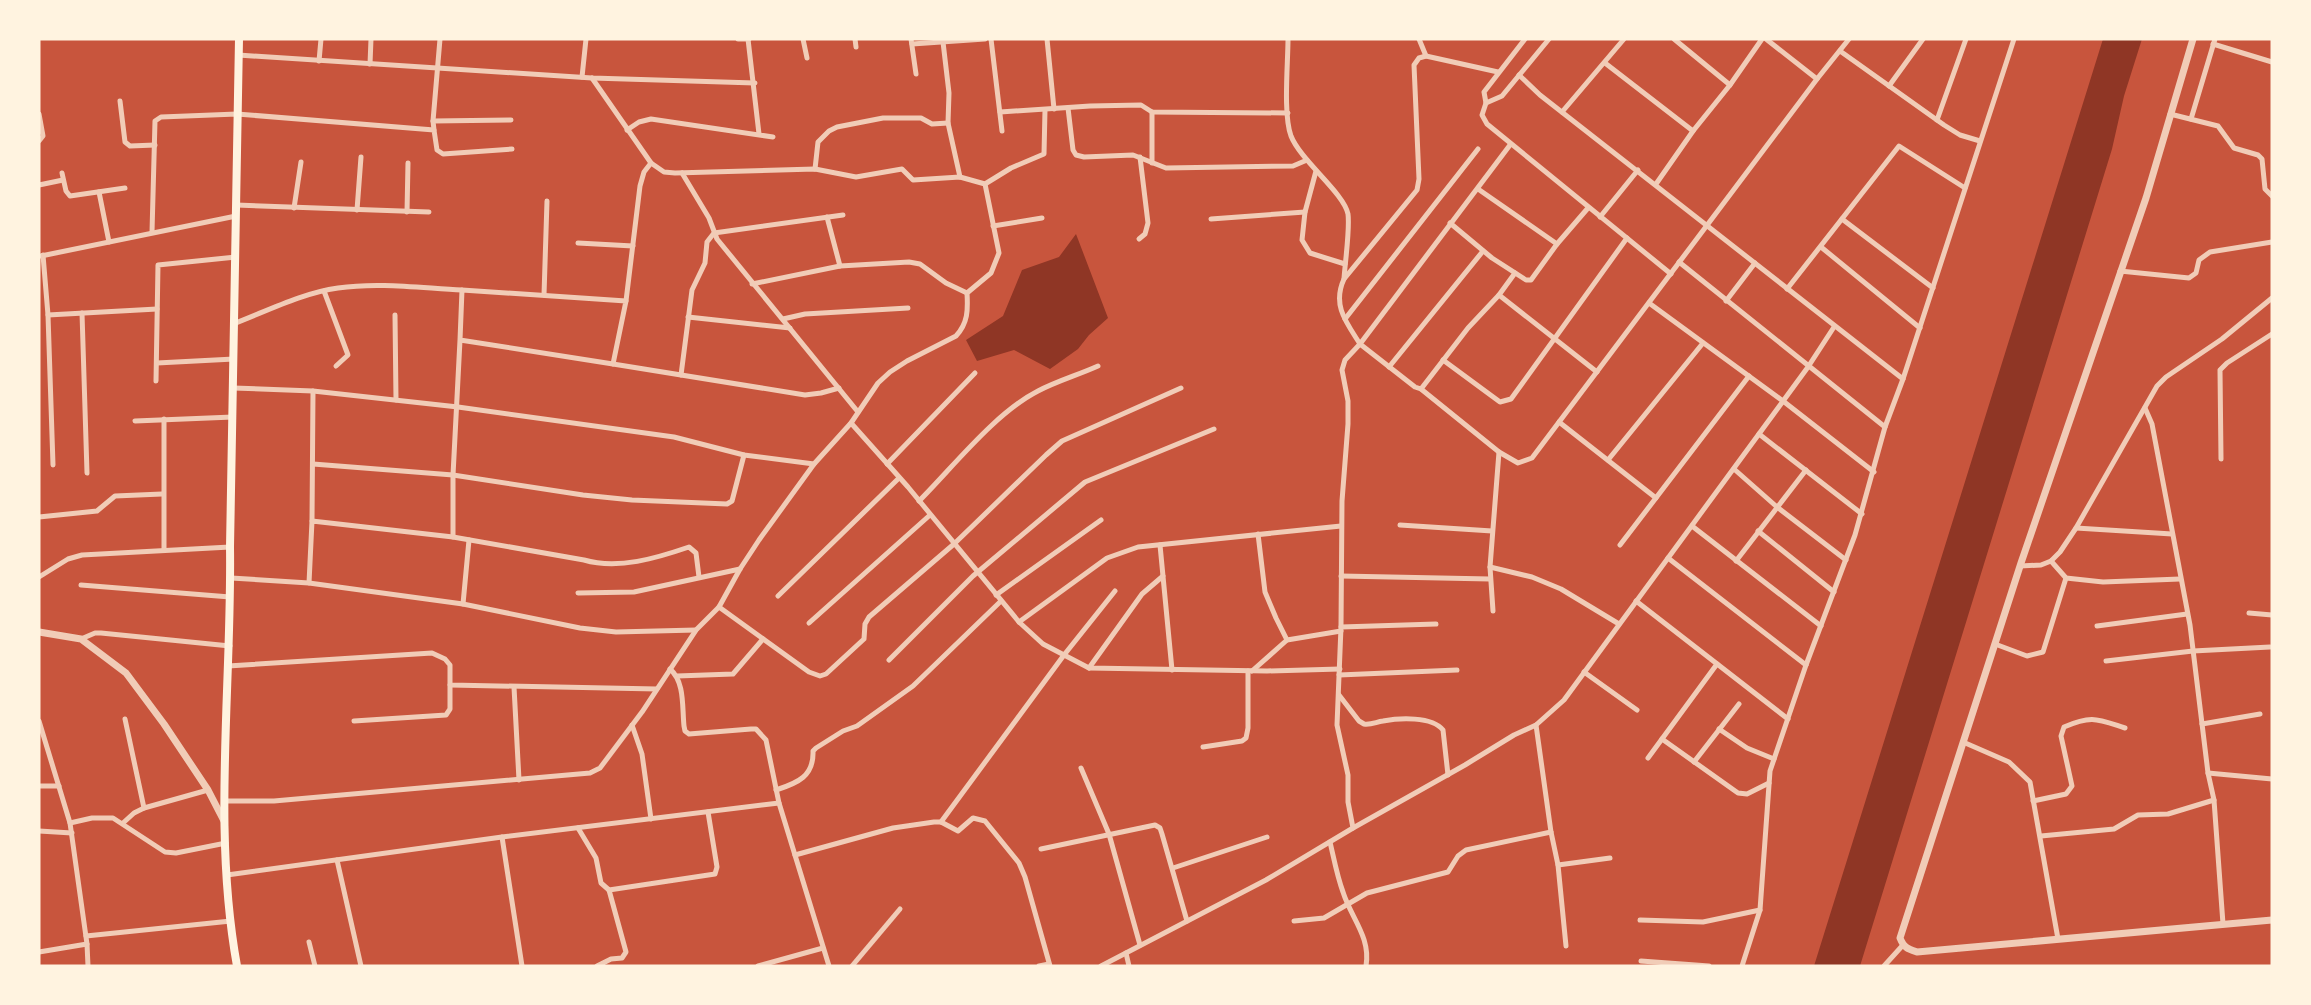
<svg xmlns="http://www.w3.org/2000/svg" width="2311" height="1005" font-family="Roboto,sans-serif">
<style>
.water{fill:#8f3625}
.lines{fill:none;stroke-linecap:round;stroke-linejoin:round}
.minor{stroke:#f1ccb7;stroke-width:5}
.tertiary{stroke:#f1ccb7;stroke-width:7}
.secondary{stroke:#fff3e0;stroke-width:8}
</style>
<rect width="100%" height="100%" fill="#c8553d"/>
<g class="water">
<path d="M2103,39H2142L2124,96L2112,149L1860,966H1814Z"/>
<path d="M1076,234L1108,318L1089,335L1078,349L1050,369L1014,350L977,361L966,340L1003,316L1022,270L1059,257Z"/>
</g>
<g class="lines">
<g class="minor">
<path d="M738,39H749"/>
<path d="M748,39L759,134"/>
<path d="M803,39L807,58"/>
<path d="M855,39L856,47"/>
<path d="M911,39L916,74"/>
<path d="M991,39L1002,131"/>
<path d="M1047,39L1054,109"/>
<path d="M1288,39C1288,64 1283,114 1291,136C1301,161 1344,193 1348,214C1350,229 1345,263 1344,279"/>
<path d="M1419,39L1426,56"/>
<path d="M1525,39L1484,92L1486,103L1482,115L1487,124L1671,274"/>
<path d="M1766,39L1817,79"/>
<path d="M943,42L949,93L948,123L960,177"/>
<path d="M912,44L985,39"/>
<path d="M2213,44L2272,62"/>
<path d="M1840,51L1944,125L1960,135L1980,141"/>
<path d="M238,55L592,78L755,83"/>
<path d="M319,61L321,39"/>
<path d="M1605,63L1693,131L1730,85L1674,39"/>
<path d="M370,64L371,39"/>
<path d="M1519,75L1540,95L1903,379"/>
<path d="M582,77L586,39"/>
<path d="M592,78L651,163L664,172L675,173L815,169L856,177L902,169L913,180L960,177L985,184L1011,168L1044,154L1045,110"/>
<path d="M1730,85L1762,39"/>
<path d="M1889,86L1923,39"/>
<path d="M120,101L125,142L130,146L155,145"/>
<path d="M1486,103L1502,96L1549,39"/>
<path d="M1068,108L1073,150L1076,155L1084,157L1133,155L1166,168L1293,166L1307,160"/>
<path d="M1000,112L1090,106L1141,105L1152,112L1288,113"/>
<path d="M1152,112V163"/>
<path d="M1562,112L1624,39"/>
<path d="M39,114L43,136L39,141"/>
<path d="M2170,114L2218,126L2234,148L2258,155L2262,159L2265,189L2272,196"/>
<path d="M2191,119L2215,39"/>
<path d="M1937,120L1966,39"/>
<path d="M433,121L440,39"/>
<path d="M434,130L433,121L511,120"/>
<path d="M627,130L639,122L651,119L773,137"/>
<path d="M1510,145L1360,344L1415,387L1421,389L1468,328L1499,295L1597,372"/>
<path d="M815,169L818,142L829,131L837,127L883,118H921L932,124L948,123"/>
<path d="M1316,171L1305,212L1302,240L1310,253L1345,264"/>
<path d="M62,173L66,191L70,196L125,188"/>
<path d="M682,173L709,218L717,239L858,412"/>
<path d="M1656,184L1693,131"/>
<path d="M39,185L63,180"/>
<path d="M1478,189L1557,244"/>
<path d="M99,192L109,242"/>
<path d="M236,205L429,212"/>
<path d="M294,208L301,162"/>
<path d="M357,210L361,157"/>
<path d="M407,212L408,163"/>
<path d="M827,217L840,266"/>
<path d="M1600,217L1638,170"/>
<path d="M1211,219L1305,212"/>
<path d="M1842,219L1933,288"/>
<path d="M1450,223L1492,258L1526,280H1531L1557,244L1588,208"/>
<path d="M993,226L1042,218"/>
<path d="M152,232L155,121L161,117L237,114L434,130L437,150L443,154L512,149"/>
<path d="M1139,239L1145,234L1148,223L1140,157"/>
<path d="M578,243L633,246"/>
<path d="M1821,247L1920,328"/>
<path d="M43,255L48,315L53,465"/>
<path d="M41,256L236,216"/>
<path d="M1679,262L1885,427"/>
<path d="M2120,271L2189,278L2196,273L2199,260L2210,252L2272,242"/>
<path d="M752,284L840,266L909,262L920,264L946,283L967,293"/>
<path d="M1787,289L1899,146L1965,188"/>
<path d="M324,291L348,355L336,366"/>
<path d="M544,295L547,201"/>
<path d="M1499,295L1515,273"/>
<path d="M626,301L640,186L644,172L651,163"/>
<path d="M1726,301L1755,263"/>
<path d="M1649,303L1783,401L1874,472"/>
<path d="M82,313L87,473"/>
<path d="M48,315L157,309"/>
<path d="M395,315L396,400"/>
<path d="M688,317L790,328"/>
<path d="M783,319L805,314L908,308"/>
<path d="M1345,319L1478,149"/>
<path d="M233,324C267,311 302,293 338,288C378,282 421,288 462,290"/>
<path d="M1443,360L1500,402L1511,399L1627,238"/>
<path d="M157,363L234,359"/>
<path d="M613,364L805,395L821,393L839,388"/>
<path d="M1389,367L1483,251"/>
<path d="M681,375L692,290L705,263L707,242L714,233L843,215"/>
<path d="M156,381L158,265L236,257"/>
<path d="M233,388L313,391L458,407L674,437L744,455L814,464"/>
<path d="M1421,389L1499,452"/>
<path d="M2145,408L2152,424L2190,625L2208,773L2214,800L2223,924"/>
<path d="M135,421L233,417"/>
<path d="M1559,422L1656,498"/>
<path d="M851,423L908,487L1019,622L1043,644L1089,668L1267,671L1340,669"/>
<path d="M1759,434L1862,514"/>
<path d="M2221,459L2220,370L2227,363L2272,334"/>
<path d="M1608,460L1703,343"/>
<path d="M313,464L453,475L583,495L632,500L727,504L732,501L744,455"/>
<path d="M887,464L975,373"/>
<path d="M1734,469L1777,507L1846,560"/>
<path d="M919,501C953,467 995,413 1038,391C1057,381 1078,375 1098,366"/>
<path d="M39,517L97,511L115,496L162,494"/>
<path d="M312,521L313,391"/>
<path d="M1400,525L1492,531"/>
<path d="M1692,526L1821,626"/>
<path d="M2076,528L2172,534"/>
<path d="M1758,531L1834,592"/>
<path d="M1258,534L1265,592L1276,618L1287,640"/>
<path d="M453,537V475L460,340L613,364L626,301L462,290L460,340"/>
<path d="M1160,545L1172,670"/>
<path d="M1620,545L1749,376"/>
<path d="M164,550V419"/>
<path d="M1668,558L1806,665"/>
<path d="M1736,561L1806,470"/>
<path d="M2051,561L2066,578L2103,582L2180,579"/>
<path d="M2020,566L2041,565L2051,561L2060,552L2076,528L2157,386L2166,377L2222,339L2272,298"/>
<path d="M1490,567L1532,577L1561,589L1619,624"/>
<path d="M1341,576L1490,579"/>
<path d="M39,577L68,559L82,555L230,547"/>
<path d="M231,578L309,583L463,604L580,628L616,632L696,630"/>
<path d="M309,583L312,521L453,537L584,560C618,570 657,558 689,547L696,553L699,577"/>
<path d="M81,585L230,597"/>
<path d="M578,593L634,592L740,569"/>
<path d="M996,595L1101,520"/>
<path d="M778,596L899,478"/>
<path d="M1636,601L1788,719"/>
<path d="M463,604L469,540"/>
<path d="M719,607L809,672L820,676L826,674L864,639L865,624L869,617L954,544L1046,455L1062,441L1181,388"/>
<path d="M1493,611L1490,567L1499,452L1518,463L1532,458L1817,79L1849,39"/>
<path d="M2249,613L2272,615"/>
<path d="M1019,622L1107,558L1138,547L1341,526"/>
<path d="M809,623L930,515"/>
<path d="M2097,626L2187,614"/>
<path d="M1341,627L1436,624"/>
<path d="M81,639L95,633H101L230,646"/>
<path d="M1995,644L2027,656L2043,652L2066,578"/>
<path d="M889,660L973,576L1085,482L1214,429"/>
<path d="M2106,661L2193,651L2270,647"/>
<path d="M228,666L432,653L445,659L450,665V685L657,689"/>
<path d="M1089,668L1142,594L1163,576"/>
<path d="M670,669C685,682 682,707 684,726L685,731L689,734L751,729H756L766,740L779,803"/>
<path d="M1252,671L1287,640L1341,631"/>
<path d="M1584,672L1637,710"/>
<path d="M1339,675L1457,670"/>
<path d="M677,676L733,674L763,639"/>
<path d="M514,687L519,780"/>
<path d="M1339,695L1359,721L1364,724C1371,725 1376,722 1383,721C1399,718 1432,716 1443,730L1448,775"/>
<path d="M125,719L144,808"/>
<path d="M39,721L70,823L87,944L88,966"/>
<path d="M354,721L446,715L450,709V685"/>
<path d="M2202,724L2260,714"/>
<path d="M632,725L642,754L651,819"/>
<path d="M1536,725L1551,832L1558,865L1566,946"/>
<path d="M1719,729L1747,748L1774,759"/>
<path d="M1662,739L1738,793L1747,794L1769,783"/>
<path d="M1963,742L2009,762L2030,782L2058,939"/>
<path d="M1203,747L1242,741L1246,738L1248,728V671"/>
<path d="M1648,758L1717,664"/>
<path d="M1694,762L1739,704"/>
<path d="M1081,768L1109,834L1140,945"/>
<path d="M2208,773L2272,779"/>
<path d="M39,786H59"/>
<path d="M776,790C798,783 814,776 813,751L816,748L843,731L857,726L913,686L1001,601"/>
<path d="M225,801H274L590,773L600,768L642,712L696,630L719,607L740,569L759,540L814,464L851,423L878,383L890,372L907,361L956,336C968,323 968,310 967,293L991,273L999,253L985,184"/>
<path d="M2033,801L2066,794L2072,786L2061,736L2064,727C2092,715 2097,719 2125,728"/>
<path d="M941,822L1064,655L1115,591"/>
<path d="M70,823L92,818H113L165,852L176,853L226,843"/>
<path d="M123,823L134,813L144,808L208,790"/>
<path d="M578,828L596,858L601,883L609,890L715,874L717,867L708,812"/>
<path d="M1353,828L1348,802V775L1337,725L1341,627L1342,501L1348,424V401L1342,370L1345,360L1360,344C1346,322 1332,305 1344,279L1417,190L1419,179L1414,65L1419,58L1426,56L1498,72"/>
<path d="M39,831L72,833"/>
<path d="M2041,836L2114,829L2138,815L2168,814L2214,800"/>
<path d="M502,837L522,966"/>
<path d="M1330,842C1334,859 1337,876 1343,892C1351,918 1371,937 1366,966"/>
<path d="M1041,849L1155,825L1160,828L1162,834L1187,921"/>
<path d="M795,855L893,828L934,822H941L958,831L973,818L985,821L1019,863L1025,877L1050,966"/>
<path d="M337,860L361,966"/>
<path d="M1558,865L1610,858"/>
<path d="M1173,868L1267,837"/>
<path d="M227,875L502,837L779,803L829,966"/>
<path d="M1640,920L1703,922L1760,910"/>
<path d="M1294,921L1324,918L1367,893L1448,872L1458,856L1466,850L1551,832"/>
<path d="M86,936L231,921"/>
<path d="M309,942L315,966"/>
<path d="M39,952L87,944"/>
<path d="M1126,953L1129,966"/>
<path d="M1641,961L1709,966"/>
<path d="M597,966L611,959L622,958L626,952L609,890"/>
<path d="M758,966L823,948"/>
<path d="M852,966L900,909"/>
<path d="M1039,966L1049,964"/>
<path d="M1101,966L1266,880L1353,828L1465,765L1514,735L1536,725L1564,700L1808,367L1834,327"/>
<path d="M1742,966L1760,910L1770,771L1806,665L1855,535L1885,427L1903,379L2014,39"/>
<path d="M1884,966L1903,945"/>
</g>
<g class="tertiary">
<path d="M2193,39L2146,198L2021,563L1900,938C1904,948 1908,949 1917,952L2272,920"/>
<path d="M39,632L81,639L126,673L164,724L208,790L224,821"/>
</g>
<path class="secondary" d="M237,966C212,828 232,686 230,547L239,39"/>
</g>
<rect width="2311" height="1005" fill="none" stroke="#fff3e0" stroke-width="81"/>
</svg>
